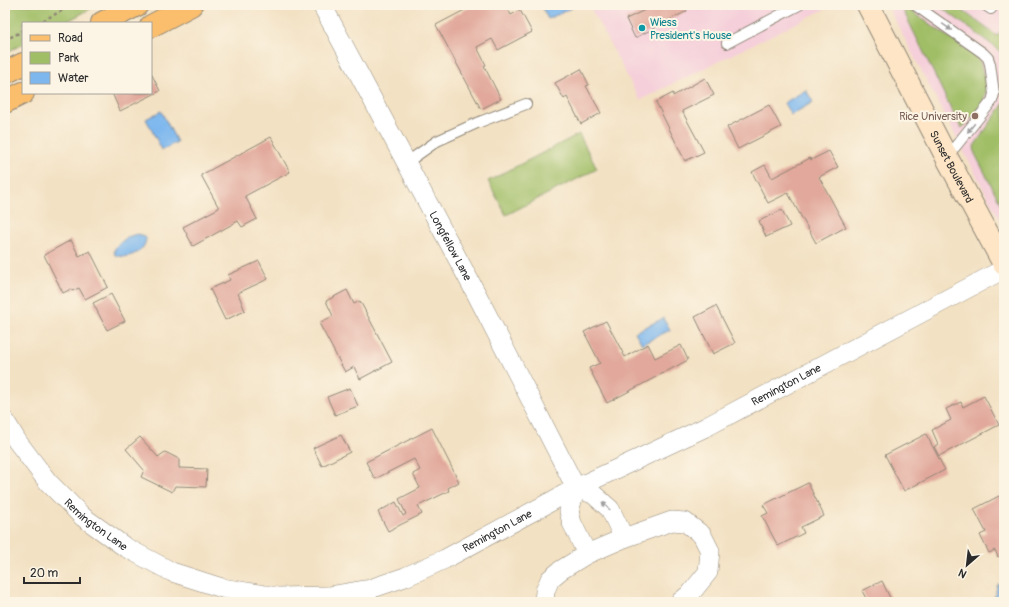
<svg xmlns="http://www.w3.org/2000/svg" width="1009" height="607" font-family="Pangolin,sans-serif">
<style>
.built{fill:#f5cfda}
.green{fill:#a0be66;stroke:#667448}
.water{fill:#7db7ee;stroke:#54718c}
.building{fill:#e1a89b}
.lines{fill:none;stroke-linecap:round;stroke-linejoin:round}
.service-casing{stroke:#8f8677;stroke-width:12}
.minor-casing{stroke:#8f8677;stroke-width:20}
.secondary-casing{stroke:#8f8677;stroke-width:24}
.primary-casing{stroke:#8f8677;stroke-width:24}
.path{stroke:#8f8677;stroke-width:2.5;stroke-dasharray:3 3;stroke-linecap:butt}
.service{stroke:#fff;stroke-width:10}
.minor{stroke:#fff;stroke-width:19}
.secondary{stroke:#fde5c5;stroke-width:22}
.primary{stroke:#fabe6d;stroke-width:22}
.oneway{fill:#a0a0a0}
.culture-dot{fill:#0f9aa8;stroke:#fcf5e5;stroke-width:1.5}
.education-dot{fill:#8d6e63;stroke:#fcf5e5;stroke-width:1.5}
.labels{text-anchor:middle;stroke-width:4;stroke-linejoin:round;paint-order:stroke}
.culture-label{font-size:11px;fill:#0d838f;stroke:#fcf5e5;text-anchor:start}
.education-label{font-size:11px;fill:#785e54;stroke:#fcf5e5;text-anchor:end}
.street-label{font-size:11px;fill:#2b2b2b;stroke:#fcf5e5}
</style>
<rect width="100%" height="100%" fill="#fcf5e5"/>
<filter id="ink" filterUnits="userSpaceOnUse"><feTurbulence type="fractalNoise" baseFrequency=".025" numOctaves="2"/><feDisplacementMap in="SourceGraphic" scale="8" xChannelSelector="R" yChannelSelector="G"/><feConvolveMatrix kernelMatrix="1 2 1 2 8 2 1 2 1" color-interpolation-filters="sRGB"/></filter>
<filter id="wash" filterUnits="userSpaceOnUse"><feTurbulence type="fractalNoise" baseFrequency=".012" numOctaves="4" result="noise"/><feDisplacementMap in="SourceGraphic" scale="16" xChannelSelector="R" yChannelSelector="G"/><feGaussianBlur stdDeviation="0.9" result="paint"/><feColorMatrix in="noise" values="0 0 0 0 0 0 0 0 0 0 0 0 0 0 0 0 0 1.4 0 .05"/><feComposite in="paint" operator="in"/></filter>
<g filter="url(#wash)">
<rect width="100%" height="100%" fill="#f3e1c3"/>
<g class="built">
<path d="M589,5H833L640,100Z"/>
<path d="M887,5H1004V228Z"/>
</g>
<g class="green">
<path d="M5,5H98L64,23H23V44L5,53Z"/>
<path d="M903,5L977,57L980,62L987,89L982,105L962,128L958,123L904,12Z"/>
<path d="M938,5H955L997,36L1004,27V62L1002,53L995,47Z"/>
<path d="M1004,103V210L975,154L974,146Z"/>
<path d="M579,134L597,169L506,215L488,181Z"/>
</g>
<g class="water">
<path d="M546,5H575V6L548,19L542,7Z"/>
<path d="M806,90L813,102L791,115L784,103Z"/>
<path d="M161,111L177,142L162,150L146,119Z"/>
<path d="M137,234L142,235L146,238C146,252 127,260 115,255L114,250C120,242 127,236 137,234Z"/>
<path d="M664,318L670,330L642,344L635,332Z"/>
<path d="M998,584L1004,585V602H993Z"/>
</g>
<g id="blocks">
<g class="building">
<path d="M474,5H506L511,15L520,10L532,32L498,50L492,39L477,47L486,65L484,66L501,99L481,109L436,25Z"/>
<path d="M645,5H684L687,11L635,38L626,19L647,9Z"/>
<path d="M581,69L589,85L586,86L601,113L581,124L567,97L564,99L555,83Z"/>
<path d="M151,73L160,91L120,111L112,93H151Z"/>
<path d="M705,78L714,95L682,111L704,152L685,161L656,102L673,93V96Z"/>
<path d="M769,105L781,127L738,149L727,127Z"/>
<path d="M271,137L290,172L245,196L257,219L242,227L238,221L193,246L183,227L219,208L201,175Z"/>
<path d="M829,151L838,167L819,177L846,227L816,243L788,193L768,203L752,172L765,165L772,178L810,158L811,160Z"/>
<path d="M782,210L790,226L766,237L759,221Z"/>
<path d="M71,240L79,256L90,251L108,287L85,299L79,288L72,291L71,289L63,293L44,255Z"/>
<path d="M259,261L268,279L238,293L245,311L225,320L210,289L230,280L228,275Z"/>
<path d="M347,290L354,304L360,301L392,362L360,379L354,367L345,372L319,323L333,316L326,301Z"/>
<path d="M111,294L125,321L107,330L93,303Z"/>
<path d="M716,306L735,343L713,354L695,317Z"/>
<path d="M606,321L625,357L648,344L655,358L681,345L688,360L607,403L589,368L600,363L584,332Z"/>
<path d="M350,388L358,406L335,415L327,397Z"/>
<path d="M984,396L999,425L939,456L934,447L938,444L932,430L951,420L946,409L961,402L963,407Z"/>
<path d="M432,428L459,482L448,488L449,491L418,506L422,514L388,531L378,512L396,502L403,516L406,514L399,499L420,488L413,474L420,470L414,459L375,479L366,462Z"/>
<path d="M926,434L945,470L904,491L885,455Z"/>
<path d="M341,435L350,452L322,466L313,448Z"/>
<path d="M140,437L158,457L165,452L179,459V468L207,469L206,487L175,486L172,492L141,477L144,470L126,449Z"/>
<path d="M808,483L824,516L801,527L804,533L778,546L762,516L768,513L763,505Z"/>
<path d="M999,496L1004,506V553L998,557L995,550L989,553L980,535L986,532L974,509Z"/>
<path d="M882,581L892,602H863L867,600L862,591Z"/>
</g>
</g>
</g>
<g filter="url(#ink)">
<use href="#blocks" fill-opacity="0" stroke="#8f8677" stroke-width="1"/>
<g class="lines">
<defs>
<g id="service">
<path d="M915,5L983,53L988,58L990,64L994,94L992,101L955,147L946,156"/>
<path d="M985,5L991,9L994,5"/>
<path d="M727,43L799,5"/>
<path d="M406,163L437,141L477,123L526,104"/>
</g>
<g id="minor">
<path id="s1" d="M322,5L477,295L576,488"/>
<path id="s2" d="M5,421L17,441L48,482L83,517L125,547L172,572L222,588L277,597L329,596L370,589L405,577L445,559L576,488L706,427L1004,269"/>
<path d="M576,488L593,494L610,509L624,538"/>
<path d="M576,488L569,511L572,523L587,554"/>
<path d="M544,602L545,591L550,579L561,570L587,554L624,538L672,521L685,522L702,535L710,551L708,572L691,593L680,602"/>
</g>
<g id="secondary">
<path id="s3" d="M868,5L946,156L1004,264"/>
</g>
<g id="primary">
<path d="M102,23L137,5"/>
<path d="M151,26L191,5"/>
<path d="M5,73L23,64"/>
<path d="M5,102L23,93"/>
</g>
</defs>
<use href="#service" class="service-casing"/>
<use href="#minor" class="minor-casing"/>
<use href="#secondary" class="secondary-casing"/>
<use href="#primary" class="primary-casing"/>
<g class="path">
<path d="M38,23L73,5"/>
<path d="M5,40L23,31"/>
</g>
<use href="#service" class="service"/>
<use href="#minor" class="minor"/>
<use href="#secondary" class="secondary"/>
<use href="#primary" class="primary"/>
</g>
<defs><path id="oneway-solid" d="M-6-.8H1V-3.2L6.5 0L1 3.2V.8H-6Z"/></defs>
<g class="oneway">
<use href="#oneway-solid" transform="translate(947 27) rotate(35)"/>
<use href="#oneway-solid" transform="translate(971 128) rotate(129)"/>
<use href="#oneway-solid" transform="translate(606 506) rotate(-135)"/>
</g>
</g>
<circle class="culture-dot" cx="642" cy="28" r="4"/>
<circle class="education-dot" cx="975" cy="116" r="4"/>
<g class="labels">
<g class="culture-label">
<text x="650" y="26">Wiess<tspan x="650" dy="13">President's House</tspan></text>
</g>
<g class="education-label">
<text x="967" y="120">Rice University</text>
</g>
<g class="street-label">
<text dy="4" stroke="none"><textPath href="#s3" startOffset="182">Sunset Boulevard</textPath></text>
<text dy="4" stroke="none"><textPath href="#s1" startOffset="273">Longfellow Lane</textPath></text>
<text dy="4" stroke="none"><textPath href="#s2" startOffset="895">Remington Lane</textPath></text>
<text dy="4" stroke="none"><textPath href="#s2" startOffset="139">Remington Lane</textPath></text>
<text dy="4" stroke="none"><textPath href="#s2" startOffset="571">Remington Lane</textPath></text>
</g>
</g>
<rect width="1009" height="607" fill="none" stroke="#fcf5e5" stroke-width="20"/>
<rect x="22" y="22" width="130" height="72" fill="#fcf5e5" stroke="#a8a49b"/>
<rect x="30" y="35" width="20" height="6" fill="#fabe6d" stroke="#a8a49b"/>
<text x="58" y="42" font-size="12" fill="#2b2b2b">Road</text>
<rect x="30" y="52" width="20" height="12" fill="#a0be66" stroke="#a8a49b"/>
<text x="58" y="62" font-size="12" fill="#2b2b2b">Park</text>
<rect x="30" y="72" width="20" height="12" fill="#7db7ee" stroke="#a8a49b"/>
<text x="58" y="82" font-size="12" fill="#2b2b2b">Water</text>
<g transform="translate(967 565) rotate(208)" stroke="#fcf5e5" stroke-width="3" paint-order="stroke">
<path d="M0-3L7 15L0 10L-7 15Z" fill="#2b2b2b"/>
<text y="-6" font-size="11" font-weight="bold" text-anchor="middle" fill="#2b2b2b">N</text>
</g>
<path d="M24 577v6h56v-6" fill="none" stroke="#2b2b2b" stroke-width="2"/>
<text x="30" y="577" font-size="12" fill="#2b2b2b" stroke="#fcf5e5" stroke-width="3" paint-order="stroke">20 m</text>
</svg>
